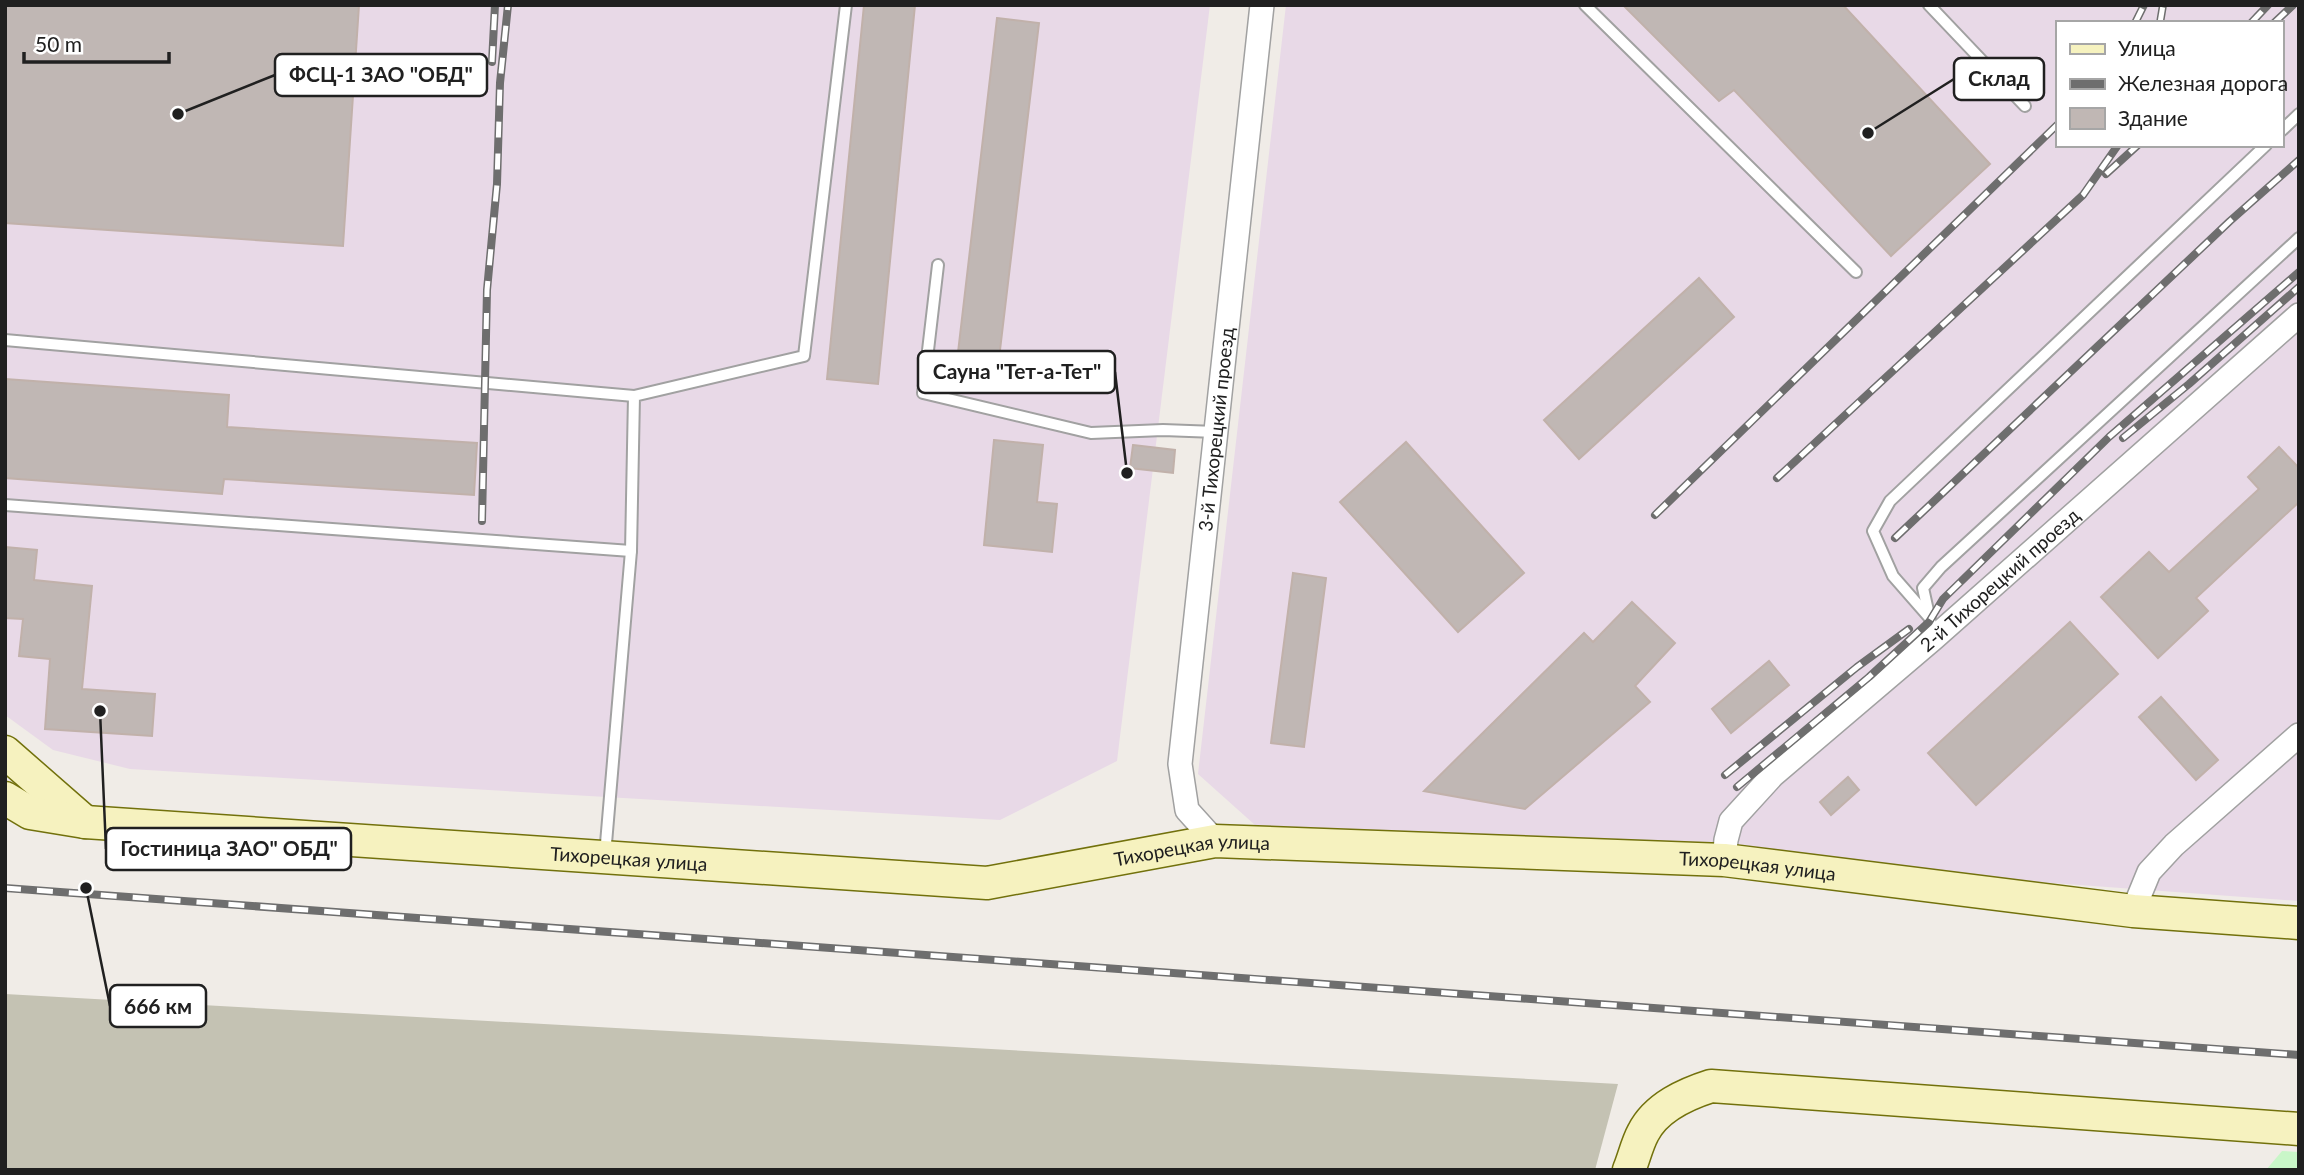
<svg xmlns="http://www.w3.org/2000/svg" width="2304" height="1175" font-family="Lato,sans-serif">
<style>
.industrial{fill:#e8d9e7;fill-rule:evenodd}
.construction{fill:#c4c2b3}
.park{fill:#c9f6c8}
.building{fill:#c0b7b4;stroke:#c1b1aa;stroke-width:2}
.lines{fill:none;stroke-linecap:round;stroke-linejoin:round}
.lane-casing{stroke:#a1a1a1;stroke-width:14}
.street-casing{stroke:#a1a1a1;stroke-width:26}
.secondary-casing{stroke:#72710c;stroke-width:35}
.lane{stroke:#fff;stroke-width:10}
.street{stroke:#fff;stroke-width:23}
.secondary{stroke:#f6f2bf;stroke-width:32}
.rail-casing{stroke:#6e6e6e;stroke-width:8}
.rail{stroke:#fff;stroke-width:5;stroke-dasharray:16;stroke-linecap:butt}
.labels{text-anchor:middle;stroke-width:5;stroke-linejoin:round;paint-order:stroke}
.street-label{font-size:19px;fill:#202020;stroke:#fff}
.leader{fill:none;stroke:#202020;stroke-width:2.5}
.callout-dot{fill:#202020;stroke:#fff;stroke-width:2.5}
.callout{fill:#fff;stroke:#202020;stroke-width:2.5}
.callout-label{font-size:21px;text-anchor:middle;font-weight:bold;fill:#202020}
</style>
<rect width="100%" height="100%" fill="#f0ece7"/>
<g class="industrial">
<path d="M5,5H1210L1117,761L1000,820L130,769L53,750L5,715Z"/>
<path d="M1286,5H2299V901L1255,825L1198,774ZM2057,23H2281V145H2057Z"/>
</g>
<path class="construction" d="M5,994L1618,1084L1595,1170H5Z"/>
<path class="park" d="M2282,1151L2299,1152V1170H2266Z"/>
<g class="building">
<path d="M5,5H359L343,246L5,223Z"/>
<path d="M864,5H915L878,384L827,379Z"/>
<path d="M1623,5H1843L1990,164L1891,256L1734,90L1719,101Z"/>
<path d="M997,18L1039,23L995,392L954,387Z"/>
<path d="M1699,278L1734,317L1579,459L1544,420Z"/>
<path d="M5,379L229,395L227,427L477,443L474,495L224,479L222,494L5,478Z"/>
<path d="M994,440L1043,445L1037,502L1057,504L1052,552L984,545Z"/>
<path d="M1406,442L1524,573L1458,632L1340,502Z"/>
<path d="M1133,445L1175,450L1173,473L1130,468Z"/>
<path d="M2279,447L2299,468V502L2196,598L2208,611L2158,658L2101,597L2149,552L2169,572L2259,489L2248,477Z"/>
<path d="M5,547L37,550L34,580L92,586L82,689L155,694L152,736L45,729L50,659L19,656L23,619L5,618Z"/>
<path d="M1293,573L1326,578L1304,747L1271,743Z"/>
<path d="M1632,602L1675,643L1635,686L1650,702L1525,809L1424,791L1584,633L1593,642Z"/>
<path d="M2070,622L2118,674L1976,805L1928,753Z"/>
<path d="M1769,661L1789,685L1731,733L1712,709Z"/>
<path d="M2161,697L2218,760L2196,780L2139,717Z"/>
<path d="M1848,777L1859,790L1831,815L1820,802Z"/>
</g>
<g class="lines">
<defs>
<g id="lane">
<path d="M1585,5L1856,272"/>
<path d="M1929,5L2025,106"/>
<path d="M2281,131L2299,114"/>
<path d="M938,265L923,393L1091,433L1163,430L1216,432"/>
<path d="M5,340L634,396"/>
<path d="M5,505L631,551"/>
<path d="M1928,616L1893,576L1873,531L1890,501L2266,145"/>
<path d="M1934,638L1923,588L1941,567L2299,238"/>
<path d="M605,855L631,551L634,396L804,356L846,5"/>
</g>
<g id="street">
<path id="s1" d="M1215,841L1187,810L1180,764L1262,5"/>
<path id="s2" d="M1724,860L1726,840L1731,821L1773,775L1934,638L2299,315"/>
<path d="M2133,911L2149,872L2174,845L2299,735"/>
</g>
<g id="secondary">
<path d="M5,752L85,822"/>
<path id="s3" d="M5,798L30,813L85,822L987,883L1215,841L1724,860L2133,911L2299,923"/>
<path d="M1629,1170C1634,1158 1637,1144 1643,1133C1656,1107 1686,1094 1711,1086L2299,1129"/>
</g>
</defs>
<use href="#lane" class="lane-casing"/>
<use href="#street" class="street-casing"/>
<use href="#secondary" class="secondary-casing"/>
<use href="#lane" class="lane"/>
<use href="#street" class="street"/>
<use href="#secondary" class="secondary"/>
<defs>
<g id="rail">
<path d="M2135,23L2144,5"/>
<path d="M2160,23L2163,5"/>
<path d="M2251,23L2268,5"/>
<path d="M2274,23L2293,5"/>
<path d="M492,62L495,5"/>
<path d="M2106,174L2138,145"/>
<path d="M2123,438L2189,384L2299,287"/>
<path d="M1777,478L2083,195L2118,145"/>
<path d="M1655,515L2057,125"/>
<path d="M482,521L487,290L497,184L500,83L508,5"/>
<path d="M1895,538L2230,221L2299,160"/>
<path d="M1725,775L1857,667L1909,629"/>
<path d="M1737,787L1869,677L1929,622L1943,599L2109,437L2299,272"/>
<path d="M5,888L2299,1055"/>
</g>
</defs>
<use href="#rail" class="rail-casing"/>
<use href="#rail" class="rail"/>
</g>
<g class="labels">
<g class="street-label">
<text dy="7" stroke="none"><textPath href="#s1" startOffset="425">3-й Тихорецкий проезд</textPath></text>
<text dy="7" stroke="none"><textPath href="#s2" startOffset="401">2-й Тихорецкий проезд</textPath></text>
<text dy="7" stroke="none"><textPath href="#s3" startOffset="1197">Тихорецкая улица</textPath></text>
<text dy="7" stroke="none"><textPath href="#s3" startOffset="630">Тихорецкая улица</textPath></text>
<text dy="7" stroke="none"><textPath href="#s3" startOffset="1764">Тихорецкая улица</textPath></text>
</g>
</g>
<path class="leader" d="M178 114L275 75M1868 133L1954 79M1127 473L1115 372M100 711L106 849M86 888L110 1006"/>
<g class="callout-dot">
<circle cx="178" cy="114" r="7"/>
<circle cx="1868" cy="133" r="7"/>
<circle cx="1127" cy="473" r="7"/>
<circle cx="100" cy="711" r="7"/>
<circle cx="86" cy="888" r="7"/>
</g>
<g class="callout">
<rect x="275" y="54" width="212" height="42" rx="7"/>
<rect x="1954" y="58" width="90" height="42" rx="7"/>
<rect x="918" y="351" width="197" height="42" rx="7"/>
<rect x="106" y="828" width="245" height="42" rx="7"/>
<rect x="110" y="985" width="96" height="42" rx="7"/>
</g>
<g class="callout-label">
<text x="381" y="82">ФСЦ-1 ЗАО "ОБД"</text>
<text x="1999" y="86">Склад</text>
<text x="1017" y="379">Сауна "Тет-а-Тет"</text>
<text x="229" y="856">Гостиница ЗАО" ОБД"</text>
<text x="158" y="1014">666 км</text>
</g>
<rect width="2304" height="1175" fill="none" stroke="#202020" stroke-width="14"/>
<rect x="2056" y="21" width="228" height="126" fill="#ffffff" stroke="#a6a6a6" stroke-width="2"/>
<rect x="2070" y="44" width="35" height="10" fill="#f6f2bf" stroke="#a6a6a6" stroke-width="2"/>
<text x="2118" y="56" font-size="21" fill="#202020">Улица</text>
<rect x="2070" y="79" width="35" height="10" fill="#6e6e6e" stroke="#a6a6a6" stroke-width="2"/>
<text x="2118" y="91" font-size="21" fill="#202020">Железная дорога</text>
<rect x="2070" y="108" width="35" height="21" fill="#c0b7b4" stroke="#a6a6a6" stroke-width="2"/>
<text x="2118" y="126" font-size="21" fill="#202020">Здание</text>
<path d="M24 52v10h145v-10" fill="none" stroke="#202020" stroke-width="3.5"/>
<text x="35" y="52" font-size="21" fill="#202020" stroke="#ffffff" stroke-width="5" paint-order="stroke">50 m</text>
</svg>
